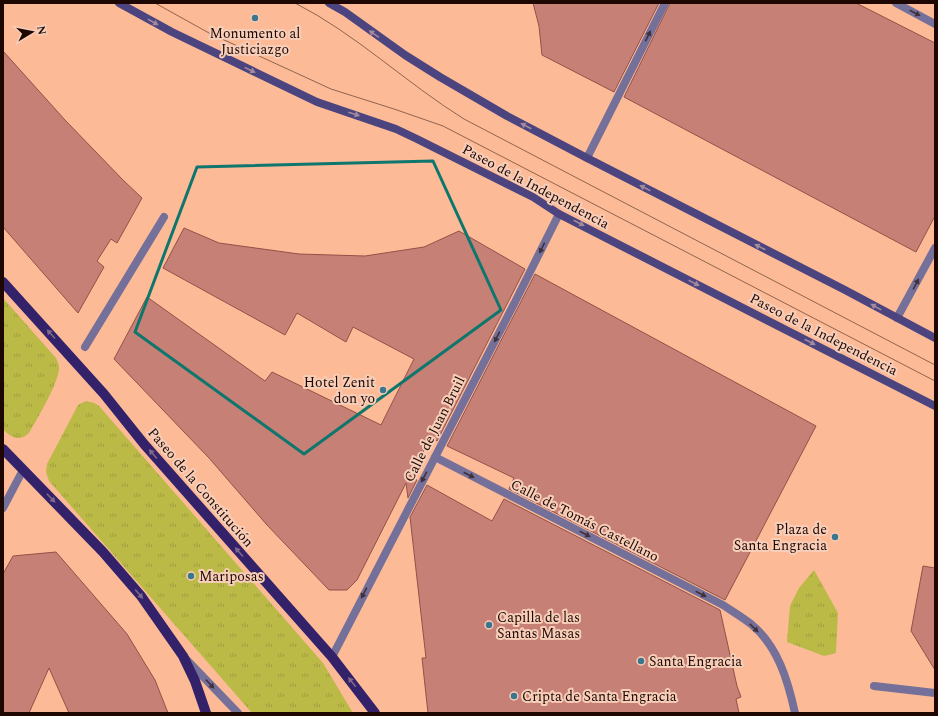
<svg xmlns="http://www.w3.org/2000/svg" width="938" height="716" font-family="Spectral,serif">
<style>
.grass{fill:url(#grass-tufts)}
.building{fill:#c78075;stroke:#935148}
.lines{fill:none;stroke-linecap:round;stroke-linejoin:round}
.street{stroke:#747099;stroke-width:8}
.secondary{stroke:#4c447e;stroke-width:8}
.primary{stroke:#332269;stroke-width:10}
.tram{stroke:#91644e;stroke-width:1}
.oneway{fill:#40313d}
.oneway2{fill:#a2899c}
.oneway3{fill:#816789}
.marked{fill:none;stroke:#0f766e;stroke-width:3;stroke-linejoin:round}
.poi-dot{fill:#3b758e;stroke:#f7ceb9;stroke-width:1.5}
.labels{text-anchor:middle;stroke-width:4;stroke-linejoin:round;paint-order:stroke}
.poi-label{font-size:14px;fill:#1d0700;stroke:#f7ceb9;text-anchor:start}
.street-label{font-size:14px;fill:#1d0700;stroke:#f7ceb9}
</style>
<defs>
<pattern id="grass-tufts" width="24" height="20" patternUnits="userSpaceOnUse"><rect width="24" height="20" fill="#bbba47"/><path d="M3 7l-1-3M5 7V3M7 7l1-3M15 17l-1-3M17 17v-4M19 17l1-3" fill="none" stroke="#a09e3c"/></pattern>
</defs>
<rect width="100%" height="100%" fill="#fcba97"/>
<g class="grass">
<path d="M3,298L56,358C57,361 59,364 59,367C60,381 37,419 29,433C20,442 11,438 3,429Z"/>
<path d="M86,401L94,403L99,406L323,663L353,713H252L49,481L46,472L47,464L78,405Z"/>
<path d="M814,570L838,613L836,653L824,656L787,642L790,606L799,588Z"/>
</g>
<g class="building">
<path d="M533,3H659L614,92L542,55L539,26Z"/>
<path d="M670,3H856L935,43V216L916,252L624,97Z"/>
<path d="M3,51L65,120L123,180L142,198L117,243L111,239L97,261L104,267L78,313L3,227Z"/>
<path d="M184,228L219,243L299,254L365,256L424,247L459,231L525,269L437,441L431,438L410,476L417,480L408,498L406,483L357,580L347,590H329L267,525L209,458L114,359L147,297L265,381L272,372L381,425L414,359L353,327L346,342L297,313L285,335L163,268Z"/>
<path d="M535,274L816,426L725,600L509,489L514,478L447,446Z"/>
<path d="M427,485L492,521L504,499L720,610L737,686L741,697L736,699L739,713H428L422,658H426L410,517Z"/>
<path d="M56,552L127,634L155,680L168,713H69L49,668L29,713H3V574L13,556Z"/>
<path d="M923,566L935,568V670L911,631Z"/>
</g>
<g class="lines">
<g class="street">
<path d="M896,3L935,24"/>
<path d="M587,158L665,3"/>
<path d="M897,318L935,248"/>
<path d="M85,347L164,217"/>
<path d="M435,457L723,605C732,611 742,617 751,624C778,646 788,681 795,713"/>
<path d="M3,508L23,470"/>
<path d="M332,657L515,302L559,214"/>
<path d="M186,659L238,713"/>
<path d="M874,686L935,693"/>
</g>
<g class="secondary">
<path d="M119,3L172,32L317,102L396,129L417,139L533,197L559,214L935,406"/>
<path d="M329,3L345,12L405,55L440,77L507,116L587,158L845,290L935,338"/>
</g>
<g class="primary">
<path d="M3,282L104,394L144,444L332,657L375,713"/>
<path d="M3,449L103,552L141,596L183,656L195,681L206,713"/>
</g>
<g class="tram">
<path d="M155,3L209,33L331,89L394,109L443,126L935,381"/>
<path d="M295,3C356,34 406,83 464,119L935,365"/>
</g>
</g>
<defs><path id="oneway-solid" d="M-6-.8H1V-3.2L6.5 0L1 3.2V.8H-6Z"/></defs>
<g class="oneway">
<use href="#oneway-solid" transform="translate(915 13) rotate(28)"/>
<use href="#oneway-solid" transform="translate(648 36) rotate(-64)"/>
<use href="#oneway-solid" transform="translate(542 248) rotate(116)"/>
<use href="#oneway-solid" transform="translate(916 284) rotate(-62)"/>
<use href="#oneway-solid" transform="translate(497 337) rotate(117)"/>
<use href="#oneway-solid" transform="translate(469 475) rotate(27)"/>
<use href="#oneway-solid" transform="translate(424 477) rotate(118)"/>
<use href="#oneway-solid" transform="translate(585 534) rotate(27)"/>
<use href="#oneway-solid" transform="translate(364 593) rotate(118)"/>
<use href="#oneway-solid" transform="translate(701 594) rotate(27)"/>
<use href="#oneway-solid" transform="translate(754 628) rotate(44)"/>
<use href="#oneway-solid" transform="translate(210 684) rotate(47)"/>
</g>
<g class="oneway2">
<use href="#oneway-solid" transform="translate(153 22) rotate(29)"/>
<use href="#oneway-solid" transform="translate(374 34) rotate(-145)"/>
<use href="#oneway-solid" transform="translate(250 70) rotate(26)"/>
<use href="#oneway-solid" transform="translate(354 114) rotate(18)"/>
<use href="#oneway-solid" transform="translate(526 126) rotate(-152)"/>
<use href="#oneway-solid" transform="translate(645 188) rotate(-153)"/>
<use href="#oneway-solid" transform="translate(579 223) rotate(27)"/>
<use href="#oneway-solid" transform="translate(760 247) rotate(-153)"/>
<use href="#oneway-solid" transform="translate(694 283) rotate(27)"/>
<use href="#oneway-solid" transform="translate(876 307) rotate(-151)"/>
<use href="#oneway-solid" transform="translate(810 342) rotate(27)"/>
</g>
<g class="oneway3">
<use href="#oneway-solid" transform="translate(51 334) rotate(-132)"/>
<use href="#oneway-solid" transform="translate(153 454) rotate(-131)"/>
<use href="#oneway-solid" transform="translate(51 498) rotate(46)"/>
<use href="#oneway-solid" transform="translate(239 552) rotate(-131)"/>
<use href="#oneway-solid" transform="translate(139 594) rotate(50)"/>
<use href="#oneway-solid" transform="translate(352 682) rotate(-128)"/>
</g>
<path class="marked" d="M433,161L501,310L304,454L135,332L197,167Z"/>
<g class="poi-dot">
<circle cx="255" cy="18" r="4"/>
<circle cx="383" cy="390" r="4"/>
<circle cx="835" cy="537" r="4"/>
<circle cx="191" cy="576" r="4"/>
<circle cx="489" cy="625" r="4"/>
<circle cx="641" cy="661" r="4"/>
<circle cx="514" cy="696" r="4"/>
</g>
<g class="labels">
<g class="poi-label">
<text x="255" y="38" text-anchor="middle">Monumento al<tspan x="255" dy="16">Justiciazgo</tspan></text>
<text x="375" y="387" text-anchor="end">Hotel Zenit<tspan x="375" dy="16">don yo</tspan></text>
<text x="827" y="534" text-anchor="end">Plaza de<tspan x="827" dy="16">Santa Engracia</tspan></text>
<text x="199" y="581">Mariposas</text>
<text x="497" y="622">Capilla de las<tspan x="497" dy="16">Santas Masas</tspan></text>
<text x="649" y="666">Santa Engracia</text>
<text x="522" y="701">Cripta de Santa Engracia</text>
</g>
<g class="street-label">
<text transform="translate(536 186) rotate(28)" y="5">Paseo de la Independencia</text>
<text transform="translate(824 334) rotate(27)" y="5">Paseo de la Independencia</text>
<text transform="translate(434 429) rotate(-63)" y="5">Calle de Juan Bruil</text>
<text transform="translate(201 487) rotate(49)" y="5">Paseo de la Constitución</text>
<text transform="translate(585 520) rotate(27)" y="5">Calle de Tomás Castellano</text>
</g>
</g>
<rect width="938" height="716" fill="none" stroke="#1d0700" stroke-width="8"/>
<g transform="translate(32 32) rotate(80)" stroke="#f7ceb9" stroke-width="3" paint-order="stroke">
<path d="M0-3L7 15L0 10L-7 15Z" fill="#1d0700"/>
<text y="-6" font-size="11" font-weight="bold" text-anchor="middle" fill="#1d0700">N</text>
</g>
</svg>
